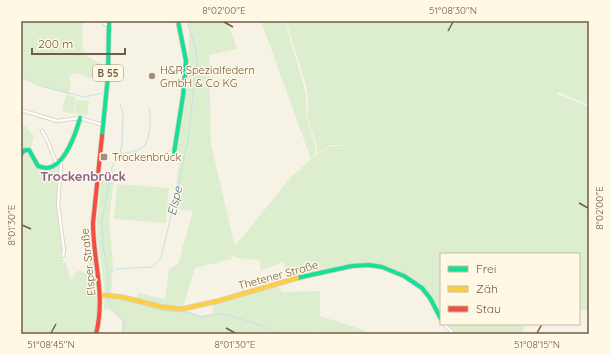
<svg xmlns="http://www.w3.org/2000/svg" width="610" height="355" font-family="Quicksand,sans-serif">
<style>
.green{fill:#ddeecf}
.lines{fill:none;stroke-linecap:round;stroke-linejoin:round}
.stream{stroke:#c6dfe6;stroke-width:1}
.street-casing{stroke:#d5cdc0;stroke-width:4}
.fast-casing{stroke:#d6cec2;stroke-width:5.5}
.slow-casing{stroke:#d6cec2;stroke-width:5.5}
.jam-casing{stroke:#d6cec2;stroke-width:5.5}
.street{stroke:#fefdfb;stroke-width:2.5}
.fast{stroke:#16e098;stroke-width:4}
.slow{stroke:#ffcf43;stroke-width:4}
.jam{stroke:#f24e42;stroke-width:4}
.ticks{fill:none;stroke:#735c46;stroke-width:1.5}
.poi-dot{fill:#a1907e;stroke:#fff8e5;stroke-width:1.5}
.labels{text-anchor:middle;stroke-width:3;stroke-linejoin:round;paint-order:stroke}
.shield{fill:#fff8e5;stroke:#9d8b76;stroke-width:1}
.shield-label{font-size:10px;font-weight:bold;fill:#735c46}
.poi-label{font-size:11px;fill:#735c46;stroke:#fff8e5;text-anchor:start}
.street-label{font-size:11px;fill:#735c46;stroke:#fff8e5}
.water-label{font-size:12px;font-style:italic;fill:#42778f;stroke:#fff8e5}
.quarter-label{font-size:13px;font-weight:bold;fill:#8c6197;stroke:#fff8e5}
.neatline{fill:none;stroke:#735c46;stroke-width:1.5}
.ticks-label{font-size:10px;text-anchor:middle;fill:#735c46}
</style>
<rect width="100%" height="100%" fill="#f6f2e5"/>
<g class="green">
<path d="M21,21H84C82,30 80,49 88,56C93,60 99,62 104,66V70L100,73L99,75C96,76 92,78 89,78C82,77 79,70 71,75L69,80L71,82L69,94L48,88L21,77Z"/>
<path d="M187,21H227L237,49L209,55L211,145L235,246L292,176L316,155L331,146H342L341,145H330L317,154V146L307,117L308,101L306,85L286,21H589V105L558,92L557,94L589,107V311L579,310V254H441V316L423,286L410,278L387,267L375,264H364L288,279L286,277L284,262L261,270L259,259C249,260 238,260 230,254L232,259L195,268L183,307L173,308L137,298L138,293L165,299L169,269L178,264L193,211L171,209L176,187L180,155L177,150L185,97L190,29Z"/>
<path d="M261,21H285L306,94V117L316,148L315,154L311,159Z"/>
<path d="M66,95L76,97L73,114L62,111Z"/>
<path d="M77,100L89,101L87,115L74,114Z"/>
<path d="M21,124L26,127L34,136L30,152L33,157L42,169L60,165L57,204L63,251L60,255L62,258L63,263H66L70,279H72L77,271H82L86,274L89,273L88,261L93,258C97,283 102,309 94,334H21Z"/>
<path d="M114,168L115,169L109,221L113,266L111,294L105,293L101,260L97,239V220L101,180L109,181Z"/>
<path d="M117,184L169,188L166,223L114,219Z"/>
<path d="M277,285L280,288L281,291L283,292L320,291V316L363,330L369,334H320V331L299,334H121C124,318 121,319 109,309L104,310V299L106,297H113L170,311L185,310L201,316L214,313L212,303Z"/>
<path d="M446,324H525L522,334H457L450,329Z"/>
</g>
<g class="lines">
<g class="stream">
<path d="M21,77L40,86L85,97L102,93"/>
<path d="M120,154C127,153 139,151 144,146C151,139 151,116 149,108"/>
<path d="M108,272L103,245L102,222L111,170L115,161L119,157L122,144L123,113L120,104"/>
<path d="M108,294V273L117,269L152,267L161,258L182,170L185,151L187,147L194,87V75L197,66L196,50L187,21"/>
<path d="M108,298C109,316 130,312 123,334"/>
<path d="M148,306L167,311L185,312L201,317L218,314L228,315L260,325L274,332V334"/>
</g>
<defs>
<g id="street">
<path d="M104,21L105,24L109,26"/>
<path d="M21,110L57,121L80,118L103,125"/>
<path d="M42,131C50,141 50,152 57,163"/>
<circle cx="172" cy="156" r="4"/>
<path d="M61,161V164L58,204L64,251L63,256"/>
<path d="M444,324L454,334"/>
</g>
<g id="fast">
<path d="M102,136L108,76L109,21"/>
<path d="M174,153L183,96L186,61L178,21"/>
<path d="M21,154L25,150H29L38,166C41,167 44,168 47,168C65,166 76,133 80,118"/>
<path d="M297,278L352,266L369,265L382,267L404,276L422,288L430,298L441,319"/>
</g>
<path id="slow" d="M101,295L122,297L162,307L182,309L218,301L297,278"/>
<path id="jam" d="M96,334C106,294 93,262 93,223L102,136"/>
</defs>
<use href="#street" class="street-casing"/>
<use href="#fast" class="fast-casing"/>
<use href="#slow" class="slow-casing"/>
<use href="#jam" class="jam-casing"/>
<use href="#street" class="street"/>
<use href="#fast" class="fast"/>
<use href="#slow" class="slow"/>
<use href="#jam" class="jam"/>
</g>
<path class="ticks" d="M224,22L233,27M448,31L453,22M579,203L588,208M22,225L31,229M226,328L235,333M51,333L56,324M537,333L542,324"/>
<g class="poi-dot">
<circle cx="152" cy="76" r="4"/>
<rect x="100" y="153" width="8" height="8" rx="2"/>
</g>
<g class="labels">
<rect class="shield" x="93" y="65" width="30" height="16" rx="3"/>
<g class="shield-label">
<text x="108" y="77">B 55</text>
</g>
<g class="poi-label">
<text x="160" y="74">H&amp;R Spezialfedern<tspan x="160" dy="13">GmbH &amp; Co KG</tspan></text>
<text x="112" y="161">Trockenbrück</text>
</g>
<g class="street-label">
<text transform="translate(88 262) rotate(-96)" y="4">Elsper Straße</text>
<text transform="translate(278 275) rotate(-15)" y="4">Thetener Straße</text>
</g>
<g class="water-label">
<text transform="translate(175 201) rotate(-77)" y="4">Elspe</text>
</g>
<g class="quarter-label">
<text x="83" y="181">Trockenbrück</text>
</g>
</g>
<rect width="610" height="355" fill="none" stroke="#fff8e5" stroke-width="44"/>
<rect x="440" y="253" width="140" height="72" fill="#fff8e5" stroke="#c7baa5"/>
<rect x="448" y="266" width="20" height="6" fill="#16e098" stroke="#c7baa5"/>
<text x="476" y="273" font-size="12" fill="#735c46">Frei</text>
<rect x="448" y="286" width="20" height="6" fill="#ffcf43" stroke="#c7baa5"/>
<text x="476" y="293" font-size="12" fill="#735c46">Zäh</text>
<rect x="448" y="306" width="20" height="6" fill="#f24e42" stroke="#c7baa5"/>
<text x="476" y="313" font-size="12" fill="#735c46">Stau</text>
<path d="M32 48v6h93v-6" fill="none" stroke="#735c46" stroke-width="2"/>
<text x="38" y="48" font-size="12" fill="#735c46" stroke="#fff8e5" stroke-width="3" paint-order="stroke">200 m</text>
<rect x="22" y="22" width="566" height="311" class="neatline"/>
<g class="ticks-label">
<text x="224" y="14">8°02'00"E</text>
<text x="453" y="14">51°08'30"N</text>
<text transform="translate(599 208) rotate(-90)" y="4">8°02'00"E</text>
<text transform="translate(11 225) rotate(-90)" y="4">8°01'30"E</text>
<text x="51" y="348">51°08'45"N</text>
<text x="235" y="348">8°01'30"E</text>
<text x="537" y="348">51°08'15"N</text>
</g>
</svg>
